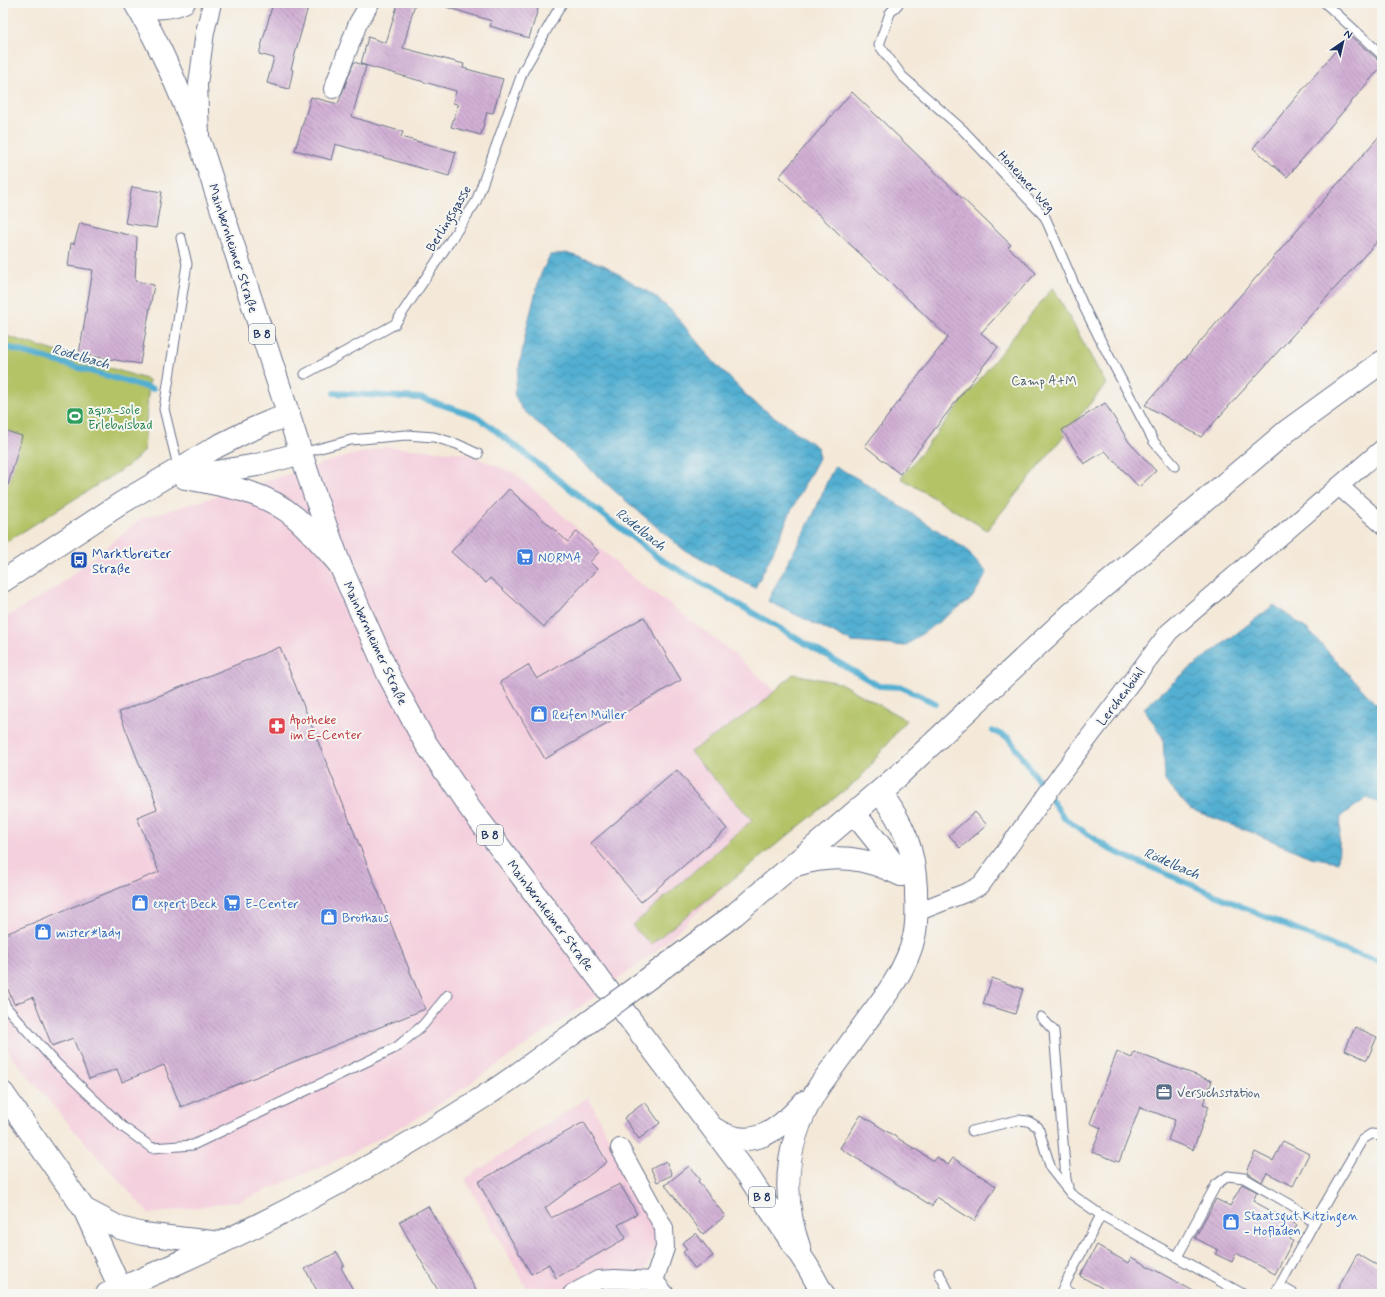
<svg xmlns="http://www.w3.org/2000/svg" width="1385" height="1297" font-family="Mynerve,sans-serif">
<style>
.built{fill:#f4cfdd}
.green{fill:#b3c366;stroke:#677962}
.water{fill:url(#water-waves);stroke:#376f98}
.lines{fill:none;stroke-linecap:round;stroke-linejoin:round}
.stream{stroke:#53afd1;stroke-width:6}
.building{fill:url(#building-back-hatch)}
.lane-casing{stroke:#677089;stroke-width:11}
.street-casing{stroke:#677089;stroke-width:20}
.secondary-casing{stroke:#677089;stroke-width:24}
.primary-casing{stroke:#677089;stroke-width:24}
.lane{stroke:#fff;stroke-width:9}
.street{stroke:#fff;stroke-width:18}
.secondary{stroke:#fff;stroke-width:22}
.primary{stroke:#fff;stroke-width:22}
.secondary-bridge-casing{stroke:#677089;stroke-width:24;stroke-linecap:butt}
.secondary-bridge{stroke:#fff;stroke-width:22}
.labels{text-anchor:middle;stroke-width:4;stroke-linejoin:round;paint-order:stroke}
.shield{fill:#f6f6f2;stroke:#5d6b8a;stroke-width:1}
.shield-label{font-size:12px;font-weight:bold;fill:#1b2f5e}
.street-label{font-size:13px;fill:#1b2f5e;stroke:#f6f6f2}
.park-label{font-size:13px;fill:#495b60;stroke:#f6f6f2}
.leisure-label{font-size:13px;fill:#27864d;stroke:#f6f6f2;text-anchor:start}
.transit-label{font-size:13px;fill:#164399;stroke:#f6f6f2;text-anchor:start}
.shop-label{font-size:13px;fill:#366cbe;stroke:#f6f6f2;text-anchor:start}
.health-label{font-size:13px;fill:#be3a42;stroke:#f6f6f2;text-anchor:start}
.service-label{font-size:13px;fill:#4e5e75;stroke:#f6f6f2;text-anchor:start}
.water-label{font-size:14px;font-style:italic;fill:#2c5580;stroke:#f6f6f2}
</style>
<defs>
<pattern id="water-waves" width="16" height="10" patternUnits="userSpaceOnUse"><rect width="16" height="10" fill="#53afd1"/><path d="M0 5q4-4 8 0t8 0" fill="none" stroke="#448fad"/></pattern>
<pattern id="building-back-hatch" width="6" height="6" patternUnits="userSpaceOnUse"><rect width="6" height="6" fill="#d2b0d5"/><path d="M-1 5l2 2M0 0l6 6M5-1l2 2" fill="none" stroke="#aa90b0"/></pattern>
</defs>
<rect width="100%" height="100%" fill="#f6f6f2"/>
<filter id="ink" filterUnits="userSpaceOnUse"><feTurbulence type="fractalNoise" baseFrequency=".025" numOctaves="2"/><feDisplacementMap in="SourceGraphic" scale="8" xChannelSelector="R" yChannelSelector="G"/><feConvolveMatrix kernelMatrix="1 2 1 2 8 2 1 2 1" color-interpolation-filters="sRGB"/></filter>
<filter id="wash" filterUnits="userSpaceOnUse"><feTurbulence type="fractalNoise" baseFrequency=".012" numOctaves="4" result="noise"/><feDisplacementMap in="SourceGraphic" scale="16" xChannelSelector="R" yChannelSelector="G"/><feGaussianBlur stdDeviation="0.9" result="paint"/><feColorMatrix in="noise" values="0 0 0 0 0 0 0 0 0 0 0 0 0 0 0 0 0 1.4 0 .05"/><feComposite in="paint" operator="in"/></filter>
<g filter="url(#wash)">
<rect width="100%" height="100%" fill="#f4e9d9"/>
<g class="built">
<path d="M386,447L465,453L516,474L638,582L671,605L733,653L857,764L654,953L564,1019L431,1110L355,1152L241,1201L149,1214L71,1127L12,1057L3,1040V619L56,588L141,519L348,456Z"/>
<path d="M588,1097L653,1225L656,1244L636,1292L642,1294H530L465,1179Z"/>
</g>
<g class="green">
<path d="M1053,287L1106,384L987,530L901,478Z"/>
<path d="M3,335L149,380L144,451L129,465L3,544Z"/>
<path d="M793,674L840,683L906,720L860,778L651,944L632,926L752,820L690,752L759,706Z"/>
</g>
<g class="water">
<path d="M566,253L604,265L653,295L672,311L712,360L752,401L817,447L819,458L791,511L772,554L755,588L684,550L618,494L522,409L514,394L527,326L540,276L550,255Z"/>
<path d="M835,466L862,481L966,549L987,573L972,598L905,646L852,642L768,601C781,573 797,547 811,519C820,501 825,483 835,466Z"/>
<path d="M1274,605L1308,630L1382,711V804L1367,798L1341,816L1338,862L1310,857L1256,834L1190,809L1165,781L1163,738L1144,708L1183,674Z"/>
</g>
<g class="lines">
<g class="stream">
<path d="M3,346L153,389"/>
<path d="M334,393L421,398L478,417L660,559L879,686L901,687L935,703"/>
<path d="M993,731L1009,738L1064,818L1111,850L1338,948L1382,962"/>
</g>
</g>
<g id="blocks">
<g class="building">
<path d="M273,3H309L291,69L293,70L289,89L267,83L274,58L259,54Z"/>
<path d="M398,3H415L403,48L464,64L463,68L503,79L493,113L487,112L481,135L451,127L458,104L453,103L456,91L361,64L368,37L386,43Z"/>
<path d="M447,3H519L538,9L529,38L490,26L492,21L446,7Z"/>
<path d="M1349,35L1382,63V66L1287,177L1253,148Z"/>
<path d="M354,62L366,66L352,117L403,132L401,137L456,152L449,176L335,144L331,160L295,150L311,97L338,104Z"/>
<path d="M852,92L1011,245L1008,247L1036,273L981,333L998,347L900,474L865,446L948,337L779,177Z"/>
<path d="M1382,133V236L1201,437L1145,405Z"/>
<path d="M132,187L162,192L156,228L125,223Z"/>
<path d="M80,223L137,237L135,281L154,285L140,364L79,354L93,270L68,266L71,243L74,244Z"/>
<path d="M1105,403L1129,442L1156,471L1139,487L1105,451L1084,464L1062,430Z"/>
<path d="M3,430L22,436L8,485H3Z"/>
<path d="M509,489L568,542L577,531L599,552L590,562L597,569L544,627L490,578L486,583L451,552Z"/>
<path d="M644,617L681,680L545,759L500,682L528,665L537,679Z"/>
<path d="M280,647L425,1009L181,1107L164,1065L122,1082L117,1069L89,1079L73,1038L52,1046L33,997L14,1004L3,977V935L159,872L137,817L157,809L119,712Z"/>
<path d="M677,770L727,829L641,902L591,843Z"/>
<path d="M975,812L987,825L960,848L949,835Z"/>
<path d="M992,978L1023,989L1015,1014L983,1004Z"/>
<path d="M1355,1027L1377,1037L1367,1060L1345,1050Z"/>
<path d="M1117,1052L1132,1058L1134,1052L1212,1081L1203,1104L1209,1106L1193,1150L1168,1140L1175,1120L1140,1107L1119,1162L1092,1152L1101,1128L1090,1123Z"/>
<path d="M645,1102L660,1123L639,1139L624,1118Z"/>
<path d="M861,1115L934,1161L937,1157L948,1165L953,1158L996,1186L974,1221L937,1197L932,1206L840,1148Z"/>
<path d="M584,1122L607,1162L545,1208L551,1218L620,1184L637,1214L618,1225L626,1238L556,1278L549,1264L531,1274L478,1182Z"/>
<path d="M1283,1141L1309,1154L1293,1186L1267,1173L1262,1182L1248,1173L1249,1170L1247,1169L1255,1152L1273,1161Z"/>
<path d="M666,1161L672,1175L657,1182L651,1169Z"/>
<path d="M689,1166L700,1179L698,1181L725,1216L703,1234L665,1185Z"/>
<path d="M1242,1184L1257,1192L1253,1201L1297,1225L1290,1239L1293,1241L1275,1274L1236,1253L1232,1262L1215,1254L1218,1250L1195,1238L1216,1199L1230,1206Z"/>
<path d="M428,1206L445,1235L478,1294H440L399,1222Z"/>
<path d="M696,1233L713,1256L695,1269L683,1252L687,1249L682,1243Z"/>
<path d="M1097,1245L1128,1263L1131,1257L1199,1294H1113L1080,1276Z"/>
<path d="M337,1252L344,1265L341,1267L355,1294H319L305,1269Z"/>
<path d="M1357,1254L1382,1268V1294H1335Z"/>
</g>
</g>
</g>
<g filter="url(#ink)">
<use href="#blocks" fill-opacity="0" stroke="#677089" stroke-width="1"/>
<g class="lines">
<defs>
<g id="lane">
<path d="M899,3L890,13L879,45L902,76L962,129L1045,217L1083,305L1101,341L1154,442L1175,466"/>
<path d="M1325,3L1382,55"/>
<path d="M305,374L395,324L476,202L523,71L562,3"/>
<path d="M302,453L351,440L406,435L434,437L457,444L478,454"/>
<path d="M180,468L176,458L164,409L187,264L181,238"/>
<path d="M3,1000L6,1007L56,1063L123,1127L152,1148L193,1145L397,1047L423,1025L448,995"/>
<path d="M1041,1017L1054,1031L1066,1179L1068,1187"/>
<path d="M972,1131L1018,1120L1028,1121L1038,1127L1051,1169L1071,1194L1101,1215L1060,1294"/>
<path d="M1101,1215L1243,1294"/>
<path d="M1177,1257L1216,1185L1228,1176L1244,1178L1293,1206L1314,1223"/>
<path d="M939,1273L950,1294"/>
<path d="M1280,1286L1294,1294"/>
<path d="M1063,1289L1072,1294"/>
<path d="M1275,1294L1314,1223L1362,1140L1371,1134L1382,1135"/>
</g>
<g id="street">
<path d="M138,8C154,10 171,11 186,3"/>
<path d="M333,89L358,23L370,3"/>
<path d="M200,135L198,84L205,32L212,3"/>
<path d="M1340,487L1382,524"/>
<path d="M917,912L970,891L981,885L1062,773L1169,632L1382,449"/>
<path d="M620,1148L664,1228L665,1248L654,1281"/>
<path d="M654,1281L665,1294"/>
<path d="M572,1294L598,1280L615,1279L654,1281"/>
</g>
<g id="secondary">
<path d="M197,475L257,465L302,453"/>
<path d="M185,478C223,485 265,491 296,518C312,532 326,549 340,565"/>
<path d="M3,581L123,502L216,447L248,431L269,422L289,415"/>
<path d="M854,813L878,843L901,874"/>
<path d="M796,865C834,853 865,857 901,875"/>
<path d="M664,967L734,915L901,773L1070,615L1287,431L1382,362"/>
<path d="M3,1093L84,1209L120,1288"/>
<path d="M713,1128C751,1153 778,1131 804,1102"/>
<path d="M84,1209L120,1228L143,1234L221,1243"/>
<path d="M800,1250C779,1191 786,1137 820,1085C836,1063 852,1041 868,1019C887,994 907,968 914,937C918,921 916,905 916,889C914,849 904,823 879,792"/>
<path d="M107,1294C238,1239 366,1173 485,1096C516,1077 544,1054 574,1033"/>
</g>
<path id="primary" d="M135,3C162,48 182,97 201,146L315,496L340,565L389,676L425,742L470,808L747,1174L808,1267L823,1294"/>
</defs>
<use href="#lane" class="lane-casing"/>
<use href="#street" class="street-casing"/>
<use href="#secondary" class="secondary-casing"/>
<use href="#primary" class="primary-casing"/>
<use href="#lane" class="lane"/>
<use href="#street" class="street"/>
<use href="#secondary" class="secondary"/>
<use href="#primary" class="primary"/>
<defs>
<path id="secondary-bridge" d="M574,1033L664,967"/>
</defs>
<use href="#secondary-bridge" class="secondary-bridge-casing"/>
<use href="#secondary-bridge" class="secondary-bridge"/>
</g>
</g>
<defs>
<symbol id="stadium-square" viewBox="-11 -11 22 22"><rect x="-9" y="-9" width="18" height="18" rx="4" fill="#2e9e5b" stroke="#f6f6f2"/><path d="M0-5a6.5 5 0 1 0 0 10a6.5 5 0 1 0 0-10ZM-3.5-1.8h7v3.6h-7Z" fill="#fff"/></symbol>
<symbol id="supermarket-square" viewBox="-11 -11 22 22"><rect x="-9" y="-9" width="18" height="18" rx="4" fill="#3f7fe0" stroke="#f6f6f2"/><path d="M-6-5.5h2.5l.6 2H6L4.5 2H-2.5L-4.4-4H-6ZM-1.5 3.2a1.3 1.3 0 1 0 .1 0ZM3 3.2a1.3 1.3 0 1 0 .1 0Z" fill="#fff"/></symbol>
<symbol id="bus-square" viewBox="-11 -11 22 22"><rect x="-9" y="-9" width="18" height="18" rx="4" fill="#1a4fb4" stroke="#f6f6f2"/><path d="M-5-6H5V4H4V6H2V4H-2V6H-4V4H-5ZM-3.5-4V0h7V-4ZM-3.5 1.2v1.5H-2V1.2ZM2 1.2v1.5H3.5V1.2Z" fill="#fff"/></symbol>
<symbol id="shop-square" viewBox="-11 -11 22 22"><rect x="-9" y="-9" width="18" height="18" rx="4" fill="#3f7fe0" stroke="#f6f6f2"/><path d="M-5-2.5h2.3a2.7 3.5 0 0 1 5.4 0H5L5.5 6h-11ZM-1.5-2.5h3a1.5 2.3 0 0 0-3 0Z" fill="#fff"/></symbol>
<symbol id="pharmacy-square" viewBox="-11 -11 22 22"><rect x="-9" y="-9" width="18" height="18" rx="4" fill="#e0444e" stroke="#f6f6f2"/><path d="M-2-6h4v4h4v4h-4v4h-4v-4h-4v-4h4Z" fill="#fff"/></symbol>
<symbol id="office-square" viewBox="-11 -11 22 22"><rect x="-9" y="-9" width="18" height="18" rx="4" fill="#5c6f8a" stroke="#f6f6f2"/><path d="M-6-3h4V-5.5h4V-3h4V5H-6ZM-1-4.5V-3h2v-1.5ZM-6 0V1H6V0Z" fill="#fff"/></symbol>
</defs>
<g fill-rule="evenodd">
<use href="#stadium-square" x="65" y="406" width="20" height="20"/>
<use href="#supermarket-square" x="515" y="547" width="20" height="20"/>
<use href="#bus-square" x="69" y="550" width="20" height="20"/>
<use href="#shop-square" x="529" y="704" width="20" height="20"/>
<use href="#pharmacy-square" x="267" y="716" width="20" height="20"/>
<use href="#shop-square" x="130" y="893" width="20" height="20"/>
<use href="#supermarket-square" x="222" y="893" width="20" height="20"/>
<use href="#shop-square" x="319" y="907" width="20" height="20"/>
<use href="#shop-square" x="33" y="922" width="20" height="20"/>
<use href="#office-square" x="1154" y="1082" width="20" height="20"/>
<use href="#shop-square" x="1221" y="1212" width="20" height="20"/>
</g>
<g class="labels">
<g class="shield">
<rect x="249" y="324" width="26" height="20" rx="3"/>
<rect x="477" y="825" width="26" height="20" rx="3"/>
<rect x="749" y="1187" width="26" height="20" rx="3"/>
</g>
<g class="shield-label">
<text x="262" y="338">B 8</text>
<text x="490" y="839">B 8</text>
<text x="762" y="1201">B 8</text>
</g>
<g class="street-label">
<text transform="translate(1027 181) rotate(48)" y="5">Hoheimer Weg</text>
<text transform="translate(448 218) rotate(-59)" y="5">Berlingsgasse</text>
<text transform="translate(234 248) rotate(72)" y="5">Mainbernheimer Straße</text>
<text transform="translate(376 643) rotate(65)" y="5">Mainbernheimer Straße</text>
<text transform="translate(1120 696) rotate(-53)" y="5">Lerchenbühl</text>
<text transform="translate(551 915) rotate(53)" y="5">Mainbernheimer Straße</text>
</g>
<g class="park-label">
<text x="1044" y="385">Camp A+M</text>
</g>
<g class="leisure-label">
<text x="88" y="414">aqua-sole<tspan x="88" dy="15">Erlebnisbad</tspan></text>
</g>
<g class="transit-label">
<text x="92" y="558">Marktbreiter<tspan x="92" dy="15">Straße</tspan></text>
</g>
<g class="shop-label">
<text x="538" y="562">NORMA</text>
<text x="552" y="719">Reifen Müller</text>
<text x="153" y="908">expert Beck</text>
<text x="245" y="908">E-Center</text>
<text x="342" y="922">Brothaus</text>
<text x="56" y="937">mister*lady</text>
<text x="1244" y="1220">Staatsgut Kitzingen<tspan x="1244" dy="15">- Hofladen</tspan></text>
</g>
<g class="health-label">
<text x="290" y="724">Apotheke<tspan x="290" dy="15">im E-Center</tspan></text>
</g>
<g class="service-label">
<text x="1177" y="1097">Versuchsstation</text>
</g>
<g class="water-label">
<text transform="translate(81 356) rotate(16)" y="5">Rödelbach</text>
<text transform="translate(641 529) rotate(38)" y="5">Rödelbach</text>
<text transform="translate(1172 863) rotate(23)" y="5">Rödelbach</text>
</g>
</g>
<rect width="1385" height="1297" fill="none" stroke="#f6f6f2" stroke-width="16"/>
<g transform="translate(1343 42) rotate(34)" stroke="#f6f6f2" stroke-width="3" paint-order="stroke">
<path d="M0-3L7 15L0 10L-7 15Z" fill="#1b2f5e"/>
<text y="-6" font-size="11" font-weight="bold" text-anchor="middle" fill="#1b2f5e">N</text>
</g>
</svg>
